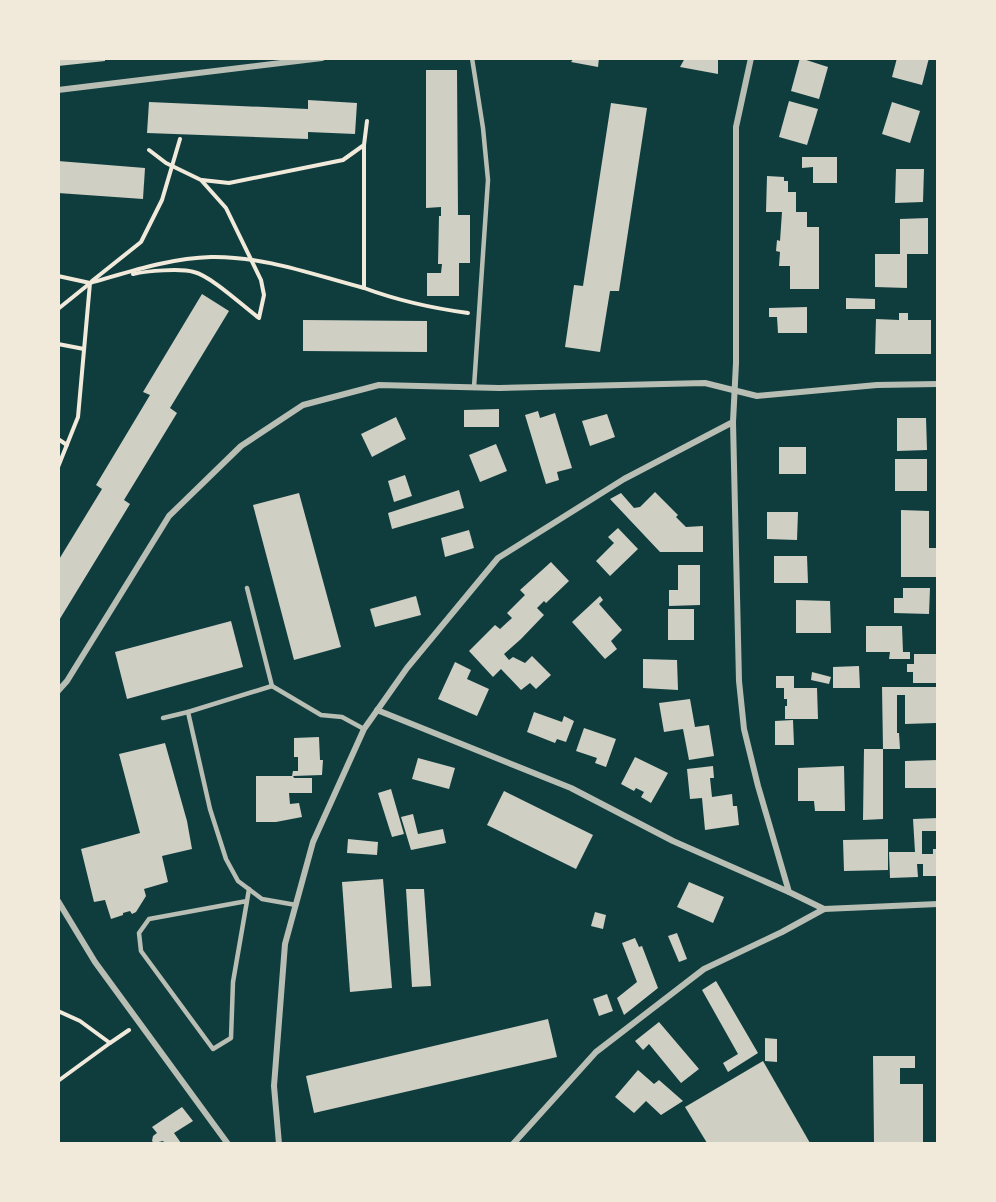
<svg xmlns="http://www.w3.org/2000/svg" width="996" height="1202" font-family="'Source Serif 4',serif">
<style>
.building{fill:#cfcfc3}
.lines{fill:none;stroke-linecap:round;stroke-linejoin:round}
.path{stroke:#f1e9da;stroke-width:4}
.service{stroke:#b8beb3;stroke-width:4.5}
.minor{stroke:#b8beb3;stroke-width:6}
</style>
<rect width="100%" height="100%" fill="#0f3d3e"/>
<g class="building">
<path d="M58,58H105V61L58,66Z"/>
<path d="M574,58H599L598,67L571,62Z"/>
<path d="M685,58H718V74L680,67Z"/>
<path d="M800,58L828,67L819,99L791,91Z"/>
<path d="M897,58H929L922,85L892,77Z"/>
<path d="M426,70H457L458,215H470V263H459V296H427V273H441L442,264H438L439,216H441V207L426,208Z"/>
<path d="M308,100L357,103L355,134L308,132V139L147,133L149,102L308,109Z"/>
<path d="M789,101L818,109L807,145L779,137Z"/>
<path d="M892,102L920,111L910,143L882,134Z"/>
<path d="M611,103L647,108L619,291H610L600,352L565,347L574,285L583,286Z"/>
<path d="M802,157H837V183H813V167L802,168Z"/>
<path d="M58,161L145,168L143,199L58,193Z"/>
<path d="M896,169H924L923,202L895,203Z"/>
<path d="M767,176L784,177V181H788V192H796V212H807V227H819V289H790V266H779L780,252L776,251L777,240L780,241L782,212H766Z"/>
<path d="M928,218V254H907V288L875,287V254H900V219Z"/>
<path d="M202,294L229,311L170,408L177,413L124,500L130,504L58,622V561L102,489L96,485L150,395L143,392Z"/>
<path d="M846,298L875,299V309H846Z"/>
<path d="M807,307V333H778L777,317H769V308Z"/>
<path d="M899,313H908V320H931V354H875L876,319L899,320Z"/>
<path d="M303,320L427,321V352L303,351Z"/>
<path d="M499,409V427H464V410Z"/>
<path d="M538,411L540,418L555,413L572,468L557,472L559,480L546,484L525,415Z"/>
<path d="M607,414L615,437L590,446L582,421Z"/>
<path d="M396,417L406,439L372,457L361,434Z"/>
<path d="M897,418H926L927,450L897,451Z"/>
<path d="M496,444L507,471L480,482L469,455Z"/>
<rect x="779" y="447" width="27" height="27"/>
<rect x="895" y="459" width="32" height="32"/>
<path d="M405,475L412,496L394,502L388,481Z"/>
<path d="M459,490L464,508L392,529L388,513Z"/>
<path d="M655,492L678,515L676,517L686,527L703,526V552H660L610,499L621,493L634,508L640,507Z"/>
<path d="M299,493L341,647L294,660L253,505Z"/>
<path d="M901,510L929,511V548H936V577H901Z"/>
<path d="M767,512H798L797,540L767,539Z"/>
<path d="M618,528L638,549L610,576L596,561L614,543L608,537Z"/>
<path d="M469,530L474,548L445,557L441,538Z"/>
<path d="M774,556H807L808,583H774Z"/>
<path d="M551,562L569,581L546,603L544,601L537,608L544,615L521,639L504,654L509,660L513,657L525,663L532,656L551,675L536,689L530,683L521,690L501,669L493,677L469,651L495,625L500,629L512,618L507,613L525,595L520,590Z"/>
<path d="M678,565H700V605L669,606V590H678Z"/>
<path d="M903,588H930L929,614L894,613V598H903Z"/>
<path d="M416,596L421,615L375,627L370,609Z"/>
<path d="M600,596L603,600L599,604L622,630L611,641L617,649L605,659L572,622Z"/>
<path d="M796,600L830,601L831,633H796Z"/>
<rect x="668" y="609" width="26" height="31"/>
<path d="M231,621L243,667L127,699L115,652Z"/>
<path d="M866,626H902L903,652H910V659H889L890,652H866Z"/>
<path d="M914,654H938V683H913V672H907V664H914Z"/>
<path d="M643,659L677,660L678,690L643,688Z"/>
<path d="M455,662L471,670L467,679L489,689L477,716L438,699Z"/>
<path d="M859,666L860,688H833V667Z"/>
<path d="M812,672L831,677L829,684L811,680Z"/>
<path d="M776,676H794V688H817L818,719H785V706H787V699H784V688H776Z"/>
<path d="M882,687H936V723L905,724V695H897V733H899L900,749H883Z"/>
<path d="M690,699L695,727L709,725L714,756L689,760L683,729L664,732L659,703Z"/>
<path d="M534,712L562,722L564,716L574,721L566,742L557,739L555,743L527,732Z"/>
<path d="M793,720L794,745H775V721Z"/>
<path d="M584,728L616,739L606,767L595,763L597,758L576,751Z"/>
<path d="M319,737L320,760H323L322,775L293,776L294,778H312V793H289L290,804L299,803L302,817L276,822H256V776H292L293,771H298V757H294V738Z"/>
<path d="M165,743L187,821L192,849L162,856L168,882L144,889L146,896L136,912L132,914L130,911L123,913V915L111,919L105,900L94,902L81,849L140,833L119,754Z"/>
<path d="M864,749H883V819L863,820Z"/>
<path d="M635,757L668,773L651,803L641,797L644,792L636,788L634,791L621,784Z"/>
<path d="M418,758L455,768L449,789L412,779Z"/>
<path d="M938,760V788H905V761Z"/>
<path d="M713,766L714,778H710L712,797L732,794L733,806H737L739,825L705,830L702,798L690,799L687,769Z"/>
<path d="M844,766L845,811H815L814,801H798V768Z"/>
<path d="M391,789L404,834L392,837L378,793Z"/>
<path d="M504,791L593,835L576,869L487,825Z"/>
<path d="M413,814L418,834L443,829L446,843L411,850L401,817Z"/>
<path d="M938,818V831H922V854H933V849H938V876H923V864H917L918,877L890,878L889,852H915L913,819Z"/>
<path d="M348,839L378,842L377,855L347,853Z"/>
<path d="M888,839V870L844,871L843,840Z"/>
<path d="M383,879L392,988L350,992L342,882Z"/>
<path d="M689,882L724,897L713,923L677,907Z"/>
<path d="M406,889H424L431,986L412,987Z"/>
<path d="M595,912L606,915L603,929L591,926Z"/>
<path d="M677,933L687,959L679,962L668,936Z"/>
<path d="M635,938L639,947L642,946L658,988L624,1015L617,998L637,982L622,943Z"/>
<path d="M716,981L758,1053L728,1072L723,1063L738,1054L702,990Z"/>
<path d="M607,994L613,1011L599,1016L593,999Z"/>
<path d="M548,1019L557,1057L314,1113L306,1076Z"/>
<path d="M659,1022L699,1069L681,1083L649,1044L643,1050L635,1041Z"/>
<path d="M765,1038L777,1039V1062L765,1061Z"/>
<path d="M873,1056H915V1068H900V1084H923V1143H874Z"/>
<path d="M763,1061L810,1143H707L685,1107Z"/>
<path d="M638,1070L654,1084L659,1080L683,1101L661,1115L646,1101L634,1113L615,1097Z"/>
<path d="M182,1107L193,1121L174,1133L181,1143H165L163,1141L154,1143L152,1141L153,1136L157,1133L152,1127Z"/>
</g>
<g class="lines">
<g class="path">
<path d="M202,180L229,183L343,160L364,145L367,121"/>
<path d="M133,274C147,271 180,268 194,272C211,276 244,307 259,318L264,295L261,280L226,208L201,180L166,163L149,150"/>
<path d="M58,276L90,283"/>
<path d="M92,281L141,242L162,200L180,139"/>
<path d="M364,288C399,301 431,308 468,313"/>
<path d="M58,309L89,284"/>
<path d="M58,344L84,349"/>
<path d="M58,439L67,445"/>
<path d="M58,467L78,417L90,283C129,272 170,258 211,257C264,256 314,275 364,288V145"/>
<path d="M58,1011L80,1021L110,1043L129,1030"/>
<path d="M58,1081L110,1043"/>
</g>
<g class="service">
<path d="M472,58L483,128L488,180L474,387"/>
<path d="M247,588L272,686"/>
<path d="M163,718L188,712"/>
<path d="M247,901L149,919L139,933L141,951L213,1049L231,1038L233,982L247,901L249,889"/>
<path d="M296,905L262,899L238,881L226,859L210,809L188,712L272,686L321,715L342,717L364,729"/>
</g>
<g class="minor">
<path d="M751,58L736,127V363L733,422L739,681L744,729L758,786L789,892L824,909"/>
<path d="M58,90L322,58"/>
<path d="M58,691L67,681L169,516L241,446L303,405L379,385L499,388L705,383L757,396L877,385L938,384"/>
<path d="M377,710L571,788L673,841L789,892"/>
<path d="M58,901L95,962L228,1144"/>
<path d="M279,1144L274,1086L285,944L313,842L364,729L407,668L498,558L624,479L733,422"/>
<path d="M513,1144L596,1052L704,969L782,932L824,909L938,904"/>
</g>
</g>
<rect width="996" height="1202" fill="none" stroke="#f1e9da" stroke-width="120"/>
</svg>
